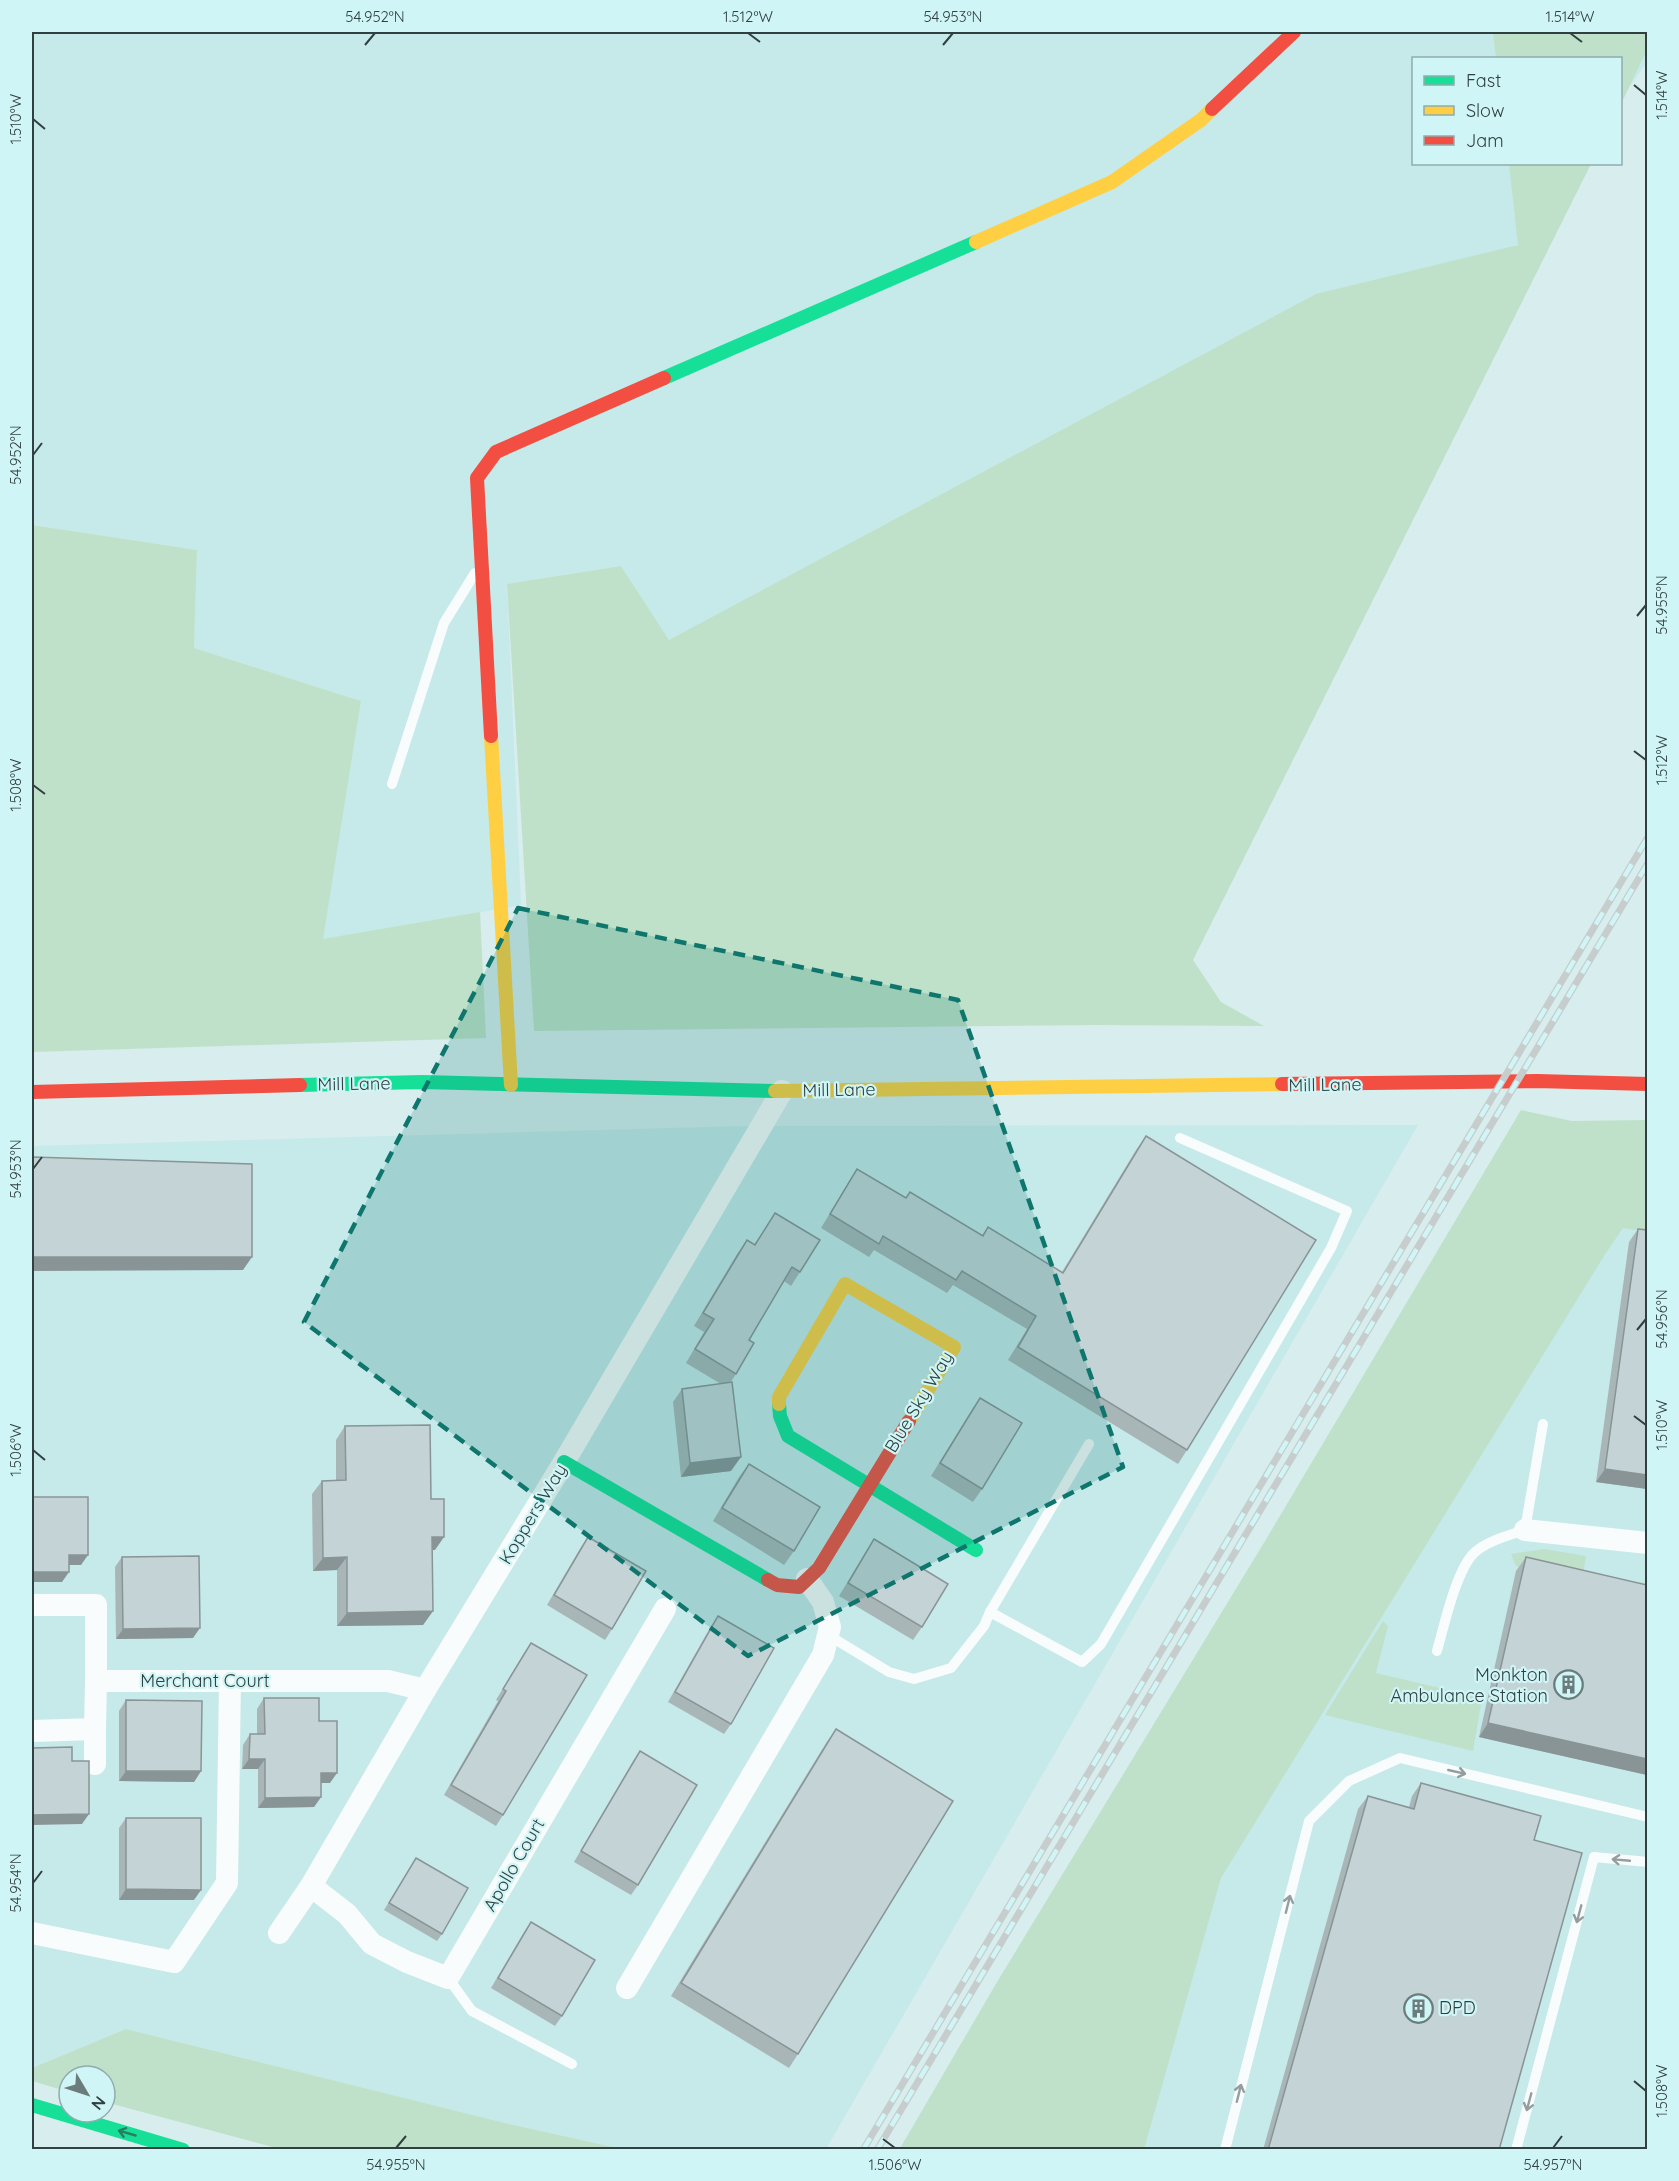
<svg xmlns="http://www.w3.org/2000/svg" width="1679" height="2181" font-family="Quicksand,sans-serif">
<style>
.built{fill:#c6e9ea}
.green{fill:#bfe1c9}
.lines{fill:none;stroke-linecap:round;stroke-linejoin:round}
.lane{stroke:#f9fcfc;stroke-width:10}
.street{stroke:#f9fcfc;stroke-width:22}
.fast{stroke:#16e098;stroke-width:14}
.slow{stroke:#ffcf43;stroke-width:14}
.jam{stroke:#f24e42;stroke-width:14}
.rail-casing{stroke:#c7cdcd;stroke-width:7}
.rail{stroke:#d0f5f6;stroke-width:4.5;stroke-dasharray:14;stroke-linecap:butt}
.wall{fill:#a9b6b8}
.shaded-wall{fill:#899496}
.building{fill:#c4d4d6;stroke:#899496;stroke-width:1.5}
.oneway{stroke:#949e9e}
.oneway2{stroke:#267f63}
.marked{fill:#0f766e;fill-opacity:0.2;stroke:#0f766e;stroke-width:4.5;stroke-dasharray:12 8;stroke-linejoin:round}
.ticks{fill:none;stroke:#303f3f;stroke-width:2}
.labels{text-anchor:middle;stroke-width:4.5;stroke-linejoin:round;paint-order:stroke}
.street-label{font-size:18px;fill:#303f3f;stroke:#d0f5f6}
.poi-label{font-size:18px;fill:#303f3f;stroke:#d0f5f6;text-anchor:end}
.neatline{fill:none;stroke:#303f3f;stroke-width:2}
.ticks-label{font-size:15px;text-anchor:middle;fill:#303f3f}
</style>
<rect width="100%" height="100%" fill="#d8edee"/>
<g class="built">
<path d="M32,32H1647L1648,61L1621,99L1620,58H1414V164H1575L1518,244L669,640L621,566L507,584L521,905L322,940L361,701L194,648L197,550L32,525Z"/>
<path d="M1418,1125L826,2149H622L505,2123L126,2029L32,2068V1146L742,1126Z"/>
<path d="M1647,1197V2149L1021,2150L1409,1441Z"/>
</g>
<g class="green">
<path d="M1493,32H1647V50L1621,104L1620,58H1496Z"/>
<path d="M1509,164H1591L1193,960L1221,1002L1264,1026L1098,1025L534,1031L507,584L621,566L669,640L1316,294L1518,245Z"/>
<path d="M32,525L197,550L194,648L361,701L323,939L480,912L486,1038L32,1052Z"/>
<path d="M1521,1110L1572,1121L1647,1120V1232L1623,1228L1604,1256L1221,1878L1144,2149L899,2150L997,1982L1268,1536Z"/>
<path d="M1544,1549L1586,1556L1583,1575L1647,1583V1598L1516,1566L1511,1554Z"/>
<path d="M1383,1621L1388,1626L1376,1673L1482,1698L1473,1751L1325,1715Z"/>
<path d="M126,2029L505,2123L622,2149H280L105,2102V2076H69V2092L32,2081V2068Z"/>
</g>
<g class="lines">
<g class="lane">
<path d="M392,784L444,623L475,573"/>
<path d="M990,1612L1089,1444"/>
<path d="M828,1635L889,1672L914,1679L951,1668L984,1626L990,1612L1082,1662L1101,1644L1331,1248L1347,1211L1180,1138"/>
<path d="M1437,1651C1444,1626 1456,1572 1473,1554C1484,1542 1509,1535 1525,1530L1543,1424"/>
<path d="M448,1978L472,2011L572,2064"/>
<path d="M1225,2150L1309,1821L1349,1781L1400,1758L1648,1817"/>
<path d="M1516,2150L1594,1857L1648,1862"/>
</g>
<g class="street">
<path d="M1525,1530L1648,1543"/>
<path d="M32,1605H96V1681"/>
<path d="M95,1729V1764"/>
<path d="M32,1731L95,1729L96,1681H388L425,1690"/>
<path d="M311,1886L347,1914L372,1944L407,1962L448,1978L665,1609"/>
<path d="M32,1933L174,1962L227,1883L230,1681"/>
<path d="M279,1933L311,1886L425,1690L564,1462L782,1091"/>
<path d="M627,1988L823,1655L830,1627L823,1602L807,1579"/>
</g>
<g class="fast">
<path d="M664,378L976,242"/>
<path d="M300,1085L422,1082L775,1091"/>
<path d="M779,1404L780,1416L788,1436L976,1550"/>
<path d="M564,1462L768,1580"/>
<path d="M32,2105L183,2150"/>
</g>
<g class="slow">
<path d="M976,242L1112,182L1201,120L1212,109"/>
<path d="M491,736L511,1085"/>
<path d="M775,1091L1282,1084"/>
<path d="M779,1404V1397L845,1284L954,1347L909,1421"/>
</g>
<g class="jam">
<path d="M1212,109L1294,32"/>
<path d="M491,736L477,478L496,452L664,378"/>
<path d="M1282,1084L1537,1081L1648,1084"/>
<path d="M32,1092L300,1085"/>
<path d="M768,1580L777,1585L799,1587L819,1568L909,1421"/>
</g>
<defs>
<g id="rail">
<path d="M863,2150L1648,837"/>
<path d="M877,2150L1648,863"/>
</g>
</defs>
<use href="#rail" class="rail-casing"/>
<use href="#rail" class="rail"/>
</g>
<g class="wall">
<path d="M1146,1136L1187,1450L1178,1464L1008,1360L1027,1329L953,1285L947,1293L874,1250L869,1257L821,1228L848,1183L857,1169L905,1198L910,1192L982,1235L988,1227L1062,1272L1136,1150Z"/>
<path d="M775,1213L800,1272L791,1286L784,1281L749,1340L736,1374L730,1383L731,1471L681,1477L673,1402L682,1389L721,1384L686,1363L704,1332L694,1326L737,1254L747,1240L754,1245Z"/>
<path d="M1638,1229L1647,1489L1596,1482L1629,1242Z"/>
<path d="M980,1398L982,1489L973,1502L931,1476L971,1411Z"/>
<path d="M345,1426L431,1499L435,1550H432L433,1611L423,1625L337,1626V1570L313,1571L312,1494L322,1481H336V1440Z"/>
<path d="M749,1464L794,1551L784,1565L713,1521L739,1477Z"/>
<path d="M588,1537L612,1629L605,1640L547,1605L581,1547Z"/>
<path d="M874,1539L922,1627L913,1640L839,1596L865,1553Z"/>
<path d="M122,1557L193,1638L116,1639L115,1567Z"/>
<path d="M1526,1557L1647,1585V1775L1479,1737L1516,1571Z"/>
<path d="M718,1616L731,1724L724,1734L668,1702L711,1626Z"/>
<path d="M531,1643L503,1815L496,1826L444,1795L498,1701L496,1700L524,1653Z"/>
<path d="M264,1698L319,1721L330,1783H321V1797L314,1807L258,1808V1769H242L243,1745L250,1734H257V1709Z"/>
<path d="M126,1700L201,1771L194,1782L119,1781V1711Z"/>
<path d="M836,1729L798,2054L789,2068L671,1996L826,1743Z"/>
<path d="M640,1751L638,1885L631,1895L574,1862L633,1761Z"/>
<path d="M1421,1783L1534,1840L1499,2150H1263L1358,1809L1368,1796L1409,1807L1412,1796Z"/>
<path d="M126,1818L194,1900H119V1828Z"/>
<path d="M416,1858L442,1934L437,1941L384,1910Z"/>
<path d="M531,1922L562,2016L555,2026L491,1988L524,1932Z"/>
</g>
<g class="shaded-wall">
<path d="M32,1257H252L243,1270L32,1271Z"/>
<path d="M741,1457L731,1471L681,1477L690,1463Z"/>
<path d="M1605,1469L1647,1475V1489L1596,1482Z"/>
<path d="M432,1537H444L435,1550H423Z"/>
<path d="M69,1555H88L81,1565H62Z"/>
<path d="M347,1557L337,1570L313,1571L323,1558Z"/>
<path d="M32,1572H69L62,1582H32Z"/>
<path d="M433,1611L423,1625L337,1626L347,1613Z"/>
<path d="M200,1628L193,1638L116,1639L123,1629Z"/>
<path d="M1488,1723L1647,1759V1775L1479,1737Z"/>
<path d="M249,1759H265L258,1769H242Z"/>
<path d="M126,1771H201L194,1782L119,1781Z"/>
<path d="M321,1773H337L330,1783H314Z"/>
<path d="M321,1797L314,1807L258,1808L265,1798Z"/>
<path d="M89,1814L82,1824L32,1825V1815Z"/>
<path d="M126,1889L201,1890L194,1900H119Z"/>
</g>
<g class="building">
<path d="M1146,1136L1316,1240L1187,1450L1018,1347L1036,1316L962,1271L956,1280L883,1236L879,1244L830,1214L857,1169L906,1198L910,1192L983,1236L988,1227L1063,1273Z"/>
<path d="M32,1157L252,1164V1257H32Z"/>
<path d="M775,1213L820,1240L800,1272L792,1267L749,1340L754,1343L736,1374L695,1349L714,1319L703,1313L747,1240L755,1245Z"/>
<path d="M1638,1229L1647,1230V1475L1605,1469Z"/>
<path d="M732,1382L741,1457L690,1463L682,1389Z"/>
<path d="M980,1398L1022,1423L982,1489L940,1463Z"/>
<path d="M430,1425L431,1499H444V1537H432L433,1611L347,1613V1557L323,1558L322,1481L346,1480L345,1426Z"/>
<path d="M749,1464L820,1507L794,1551L722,1508Z"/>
<path d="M32,1497H88V1555H69V1572H32Z"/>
<path d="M588,1537L646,1571L612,1629L554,1595Z"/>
<path d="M874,1539L948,1584L922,1627L848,1583Z"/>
<path d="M199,1556L200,1628L123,1629L122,1557Z"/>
<path d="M1526,1557L1647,1585V1759L1488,1723Z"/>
<path d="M718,1616L774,1648L731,1724L675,1692Z"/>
<path d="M531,1643L587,1675L503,1815L451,1785L506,1691L503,1689Z"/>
<path d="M264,1698H319V1721H337V1773H321V1797L265,1798V1759H249L250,1734H265Z"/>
<path d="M126,1700L202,1701L201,1771H126Z"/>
<path d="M836,1729L953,1801L798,2054L681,1983Z"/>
<path d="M72,1747V1761H89V1814L32,1815V1748Z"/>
<path d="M640,1751L697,1785L638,1885L581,1851Z"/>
<path d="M1421,1783L1541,1816L1534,1840L1582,1853L1499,2150H1268L1368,1796L1414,1809Z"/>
<path d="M126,1818H201V1890L126,1889Z"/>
<path d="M416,1858L468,1888L442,1934L389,1903Z"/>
<path d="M531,1922L595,1960L562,2016L498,1978Z"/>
</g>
<defs><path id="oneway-shaft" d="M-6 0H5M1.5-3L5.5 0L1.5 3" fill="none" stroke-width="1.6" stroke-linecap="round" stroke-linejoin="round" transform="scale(1.5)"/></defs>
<g class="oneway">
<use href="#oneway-shaft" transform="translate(1457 1772) rotate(13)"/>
<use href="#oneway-shaft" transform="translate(1621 1860) rotate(-175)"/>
<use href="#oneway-shaft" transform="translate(1288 1904) rotate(-76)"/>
<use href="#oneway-shaft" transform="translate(1579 1914) rotate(105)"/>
<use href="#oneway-shaft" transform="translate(1239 2093) rotate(-76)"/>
<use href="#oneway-shaft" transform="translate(1529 2102) rotate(105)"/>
</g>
<use class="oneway2" href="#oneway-shaft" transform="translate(127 2133) rotate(-164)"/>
<path class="marked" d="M518,908L958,1000L1123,1467L748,1656L304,1322Z"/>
<path class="ticks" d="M748,33L760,42M1570,33L1582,42M365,45L375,33M943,45L953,33M1634,85L1646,95M33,119L45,129M33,455L42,443M1637,616L1646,605M1634,751L1646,760M33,785L45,794M33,1169L42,1157M1637,1330L1646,1319M1634,1416L1646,1425M33,1450L45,1460M33,1883L42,1871M1634,2081L1646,2091M883,2139L895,2148M396,2148L406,2136M1553,2148L1562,2136"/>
<defs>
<symbol id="building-ring" viewBox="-11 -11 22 22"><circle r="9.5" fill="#d0f5f6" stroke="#6b7c7c" stroke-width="1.5"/><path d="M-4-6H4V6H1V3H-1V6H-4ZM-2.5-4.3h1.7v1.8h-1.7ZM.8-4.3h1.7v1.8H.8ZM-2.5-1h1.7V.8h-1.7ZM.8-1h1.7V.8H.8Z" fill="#6b7c7c"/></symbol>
</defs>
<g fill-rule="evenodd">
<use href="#building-ring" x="1552" y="1668" width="33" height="33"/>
<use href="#building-ring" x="1402" y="1992" width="33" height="33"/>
</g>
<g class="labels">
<g class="street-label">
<text transform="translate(354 1084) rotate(-1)" y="6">Mill Lane</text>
<text transform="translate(1325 1085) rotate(-1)" y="6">Mill Lane</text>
<text transform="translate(839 1090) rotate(-1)" y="6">Mill Lane</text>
<text transform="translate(919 1402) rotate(-59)" y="6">Blue Sky Way</text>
<text transform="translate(533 1514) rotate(-59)" y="6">Koppers Way</text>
<text x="205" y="1687">Merchant Court</text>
<text transform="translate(514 1865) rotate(-60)" y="6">Apollo Court</text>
</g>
<g class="poi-label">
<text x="1548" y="1681">Monkton<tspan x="1548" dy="21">Ambulance Station</tspan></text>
<text x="1439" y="2014" text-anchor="start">DPD</text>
</g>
</g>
<rect width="1679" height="2181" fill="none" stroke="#d0f5f6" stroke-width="66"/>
<rect x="1412" y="57" width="210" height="108" fill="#d0f5f6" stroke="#90acad" stroke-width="1.5"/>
<rect x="1424" y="76" width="30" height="9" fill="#16e098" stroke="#90acad" stroke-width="1.5"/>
<text x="1466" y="87" font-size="18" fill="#303f3f">Fast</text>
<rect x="1424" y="106" width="30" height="9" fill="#ffcf43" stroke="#90acad" stroke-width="1.5"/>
<text x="1466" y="117" font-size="18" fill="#303f3f">Slow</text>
<rect x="1424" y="136" width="30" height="9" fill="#f24e42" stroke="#90acad" stroke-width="1.5"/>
<text x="1466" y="147" font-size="18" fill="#303f3f">Jam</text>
<g transform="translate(87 2094) rotate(129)"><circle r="28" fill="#d0f5f6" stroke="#90acad" stroke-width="1.5"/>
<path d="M0-4.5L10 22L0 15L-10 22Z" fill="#6b7c7c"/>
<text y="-9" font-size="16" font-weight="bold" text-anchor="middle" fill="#303f3f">N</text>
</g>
<rect x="33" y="33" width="1613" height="2115" class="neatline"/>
<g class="ticks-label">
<text x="375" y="22">54.952°N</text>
<text x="748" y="22">1.512°W</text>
<text x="953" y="22">54.953°N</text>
<text x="1570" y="22">1.514°W</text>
<text transform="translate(1662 95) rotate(-90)" y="5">1.514°W</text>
<text transform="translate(16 119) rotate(-90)" y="5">1.510°W</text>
<text transform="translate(16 455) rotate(-90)" y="5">54.952°N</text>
<text transform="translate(1662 605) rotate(-90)" y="5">54.955°N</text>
<text transform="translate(1662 760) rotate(-90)" y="5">1.512°W</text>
<text transform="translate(16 785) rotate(-90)" y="5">1.508°W</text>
<text transform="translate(16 1169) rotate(-90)" y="5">54.953°N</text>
<text transform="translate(1662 1319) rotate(-90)" y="5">54.956°N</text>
<text transform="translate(1662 1425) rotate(-90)" y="5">1.510°W</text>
<text transform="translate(16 1450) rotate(-90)" y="5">1.506°W</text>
<text transform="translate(16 1883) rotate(-90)" y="5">54.954°N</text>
<text transform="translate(1662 2091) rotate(-90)" y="5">1.508°W</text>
<text x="396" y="2170">54.955°N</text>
<text x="895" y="2170">1.506°W</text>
<text x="1553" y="2170">54.957°N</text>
</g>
</svg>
